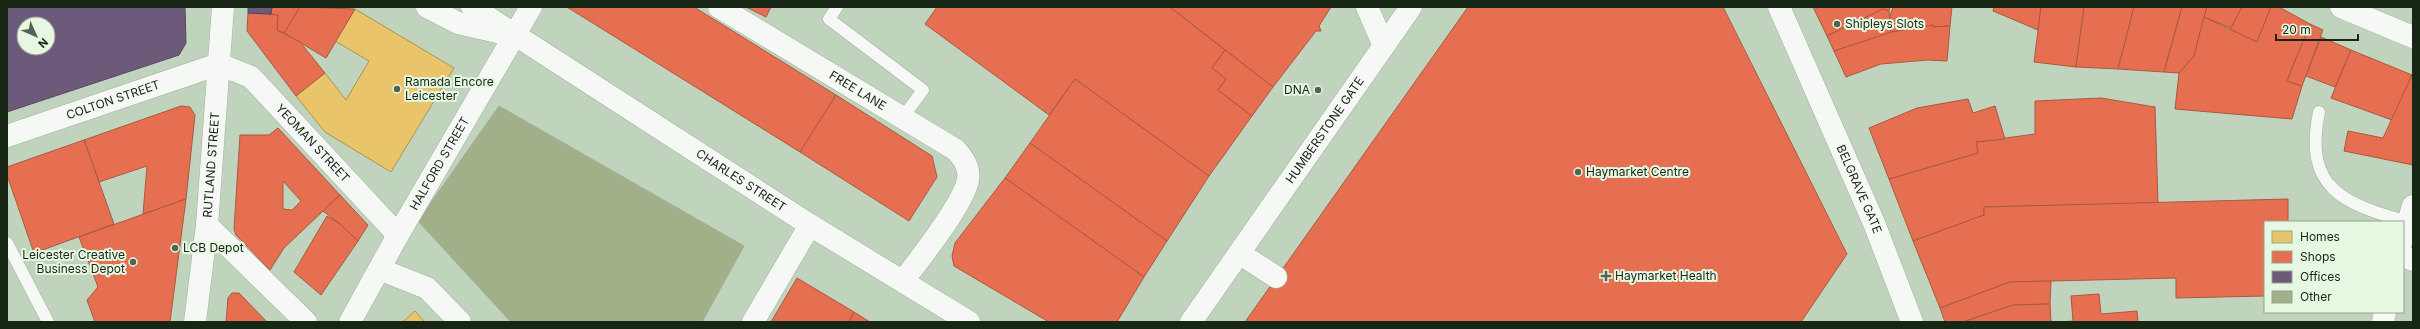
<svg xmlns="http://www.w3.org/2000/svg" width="2420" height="329" font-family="Inter,sans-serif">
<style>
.homes{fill:#e9c46a;stroke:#aa9551}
.shops{fill:#e76f51;stroke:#a9593f;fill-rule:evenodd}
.offices{fill:#6d597a;stroke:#544a5c;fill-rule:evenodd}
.building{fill:#a1b089;stroke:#a1ac99}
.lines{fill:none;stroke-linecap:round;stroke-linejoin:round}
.lane-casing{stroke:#a1b09f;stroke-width:13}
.street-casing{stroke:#a1b09f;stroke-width:23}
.lane{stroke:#f6f8f5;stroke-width:12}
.street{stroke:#f6f8f5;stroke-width:22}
.poi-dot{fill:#536350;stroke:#e6f8e2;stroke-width:1.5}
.labels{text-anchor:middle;stroke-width:4;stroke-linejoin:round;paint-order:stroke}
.poi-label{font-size:12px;fill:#182616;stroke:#e6f8e2;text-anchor:start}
.street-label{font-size:12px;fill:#182616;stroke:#e6f8e2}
</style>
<rect width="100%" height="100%" fill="#c0d3bd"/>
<g class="homes">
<path d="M355,9L454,68L391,172L325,132L296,96L325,73L346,100L369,61L335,41Z"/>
<path d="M415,311L425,322H403Z"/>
</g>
<g class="shops">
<path d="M272,7H300L284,33L277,30L278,15L271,14Z"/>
<path d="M300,7L355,9L326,58L284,33Z"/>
<path d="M567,7H694L836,95L800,152Z"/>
<path d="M746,7H771L766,17Z"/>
<path d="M937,7H1170L1225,50L1212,68L1226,79L1218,90L1252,116L1209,176L1075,79L1049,115L925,24Z"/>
<path d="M1170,7H1331L1319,26L1321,31H1316L1273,87Z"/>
<path d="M1468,7H1723L1847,254L1801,322H1245Z"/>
<path d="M1813,7H1890L1889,11L1883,9L1827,36Z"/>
<path d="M1893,7H1952L1950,26L1933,27V25L1892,32L1890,16Z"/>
<path d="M1994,7H2041L2038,30L1993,11Z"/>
<path d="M2041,7H2084L2076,67L2034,62Z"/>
<path d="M2084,7H2134L2118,69L2076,67Z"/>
<path d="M2134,7H2182L2164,72L2118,69Z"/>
<path d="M2182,7H2207L2194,56L2179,73L2164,72Z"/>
<path d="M2207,7H2242L2231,28L2204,17Z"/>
<path d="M2242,7H2271L2257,42L2230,30Z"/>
<path d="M2271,7H2279L2310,24L2287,81L2302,86L2292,119L2175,109L2179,73L2194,56L2204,17L2257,42Z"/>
<path d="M1883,9L1889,11L1891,33L1834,51L1827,36Z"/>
<path d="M248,13L278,15L277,30L300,42L325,73L296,96L247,31Z"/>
<path d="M2310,24L2323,30L2302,86L2287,81Z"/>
<path d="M1933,25V27L1950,26L1947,61L1928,60L1881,64L1846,77L1834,51L1892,32Z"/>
<path d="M2321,37L2351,50L2335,87L2306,76Z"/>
<path d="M1225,50L1273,87L1252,116L1218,90L1226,79L1212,68Z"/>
<path d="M2351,50L2412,75L2392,120L2331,98Z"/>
<path d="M2413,73V165L2344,151L2348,131L2383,138Z"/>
<path d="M1075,79L1209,176L1167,241L1030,143Z"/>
<path d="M836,95L932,156L937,177L909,221L800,152Z"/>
<path d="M2101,98L2155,107L2158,203L1984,207V215L1913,241L1889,179L1978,153L1976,142L2035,134V101Z"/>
<path d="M1968,99L1973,113L1995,106L2005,139L1976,142L1978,153L1889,179L1869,128L1917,108Z"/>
<path d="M181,106L190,107L195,115L186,199L143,214L147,166L99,182L84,140Z"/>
<path d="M278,128L340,195L284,248L270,270L236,235L234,229L240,135H269ZM283,181L301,201L292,210L283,209Z"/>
<path d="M84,140L114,224L34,253L7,175V167Z"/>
<path d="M1030,143L1167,241L1144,277L1005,178Z"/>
<path d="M1005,178L1144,277L1117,322H1049L954,266L952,256L955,243Z"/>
<path d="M340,195L368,225L358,241L340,224L323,211Z"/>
<path d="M186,199L170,322H95L87,300L98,287L79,237Z"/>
<path d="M2288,199V222H2265V296L2176,298V278L2010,282L1940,308L1913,241L1984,215V207Z"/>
<path d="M327,216L340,224L358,241L321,295L294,272Z"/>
<path d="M797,278L854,312L849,322H771Z"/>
<path d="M2051,281L2050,304L2013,305L1963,322H1945L1940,308L2010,282Z"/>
<path d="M232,293H239L267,322H226L228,298Z"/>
<path d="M2099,294L2101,314L2137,311L2138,322H2060L2073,321L2071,296Z"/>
<path d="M2050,304L2051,322H1963L2013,305Z"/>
<path d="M854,312L870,322H849Z"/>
</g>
<g class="offices">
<path d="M7,7H185L186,43L179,55L7,112ZM24,24H48V48H24Z"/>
<path d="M248,7H272L271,14L248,13Z"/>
</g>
<path class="building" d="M499,106L744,246L702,322H511L418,221Z"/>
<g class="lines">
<defs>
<g id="lane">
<path d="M837,7L829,19L923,90L903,117"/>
<path d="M2319,112C2303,189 2344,204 2408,222"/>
<path d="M7,243L48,322"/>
</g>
<g id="street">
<path d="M427,7L458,23L502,33"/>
<path id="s1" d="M472,7L810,225L969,322"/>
<path id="s2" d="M719,7L956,150C964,159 970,168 968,180C963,205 919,260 903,281"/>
<path d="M1367,7L1384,46"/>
<path id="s3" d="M1779,7L1874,223L1912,322"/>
<path d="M2341,7L2413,37"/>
<path id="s4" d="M219,64L251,77L398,235"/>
<path id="s5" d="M7,136L219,64"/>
<path d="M207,225L306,322"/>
<path d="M2403,239L2413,206"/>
<path d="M1239,253L1276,277"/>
<path d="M2403,256L2413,260"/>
<path d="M379,269L427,288L460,322"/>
<path id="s6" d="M195,322L207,225L223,7"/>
<path id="s7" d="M350,322L398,235L531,7"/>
<path d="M753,322L810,225"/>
<path id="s8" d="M1191,322L1411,7"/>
<path d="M2383,322L2385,312"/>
</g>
</defs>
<use href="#lane" class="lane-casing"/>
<use href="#street" class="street-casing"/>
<use href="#lane" class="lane"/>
<use href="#street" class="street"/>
</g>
<g class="poi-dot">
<circle cx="1837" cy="24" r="4"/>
<circle cx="397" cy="89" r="4"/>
<circle cx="1318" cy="90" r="4"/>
<circle cx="1578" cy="172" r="4"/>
<circle cx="175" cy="248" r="4"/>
<circle cx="133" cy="262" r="4"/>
<path d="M1604 270h4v4h4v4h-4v4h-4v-4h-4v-4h4z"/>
</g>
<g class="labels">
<g class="poi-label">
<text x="1845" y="28">Shipleys Slots</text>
<text x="405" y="86">Ramada Encore<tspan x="405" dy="14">Leicester</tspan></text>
<text x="1310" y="94" text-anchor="end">DNA</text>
<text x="1586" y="176">Haymarket Centre</text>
<text x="183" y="252">LCB Depot</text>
<text x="125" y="259" text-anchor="end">Leicester Creative<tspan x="125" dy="14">Business Depot</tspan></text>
<text x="1615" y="280">Haymarket Health</text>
</g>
<g class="street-label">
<text dy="4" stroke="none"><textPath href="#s2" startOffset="162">FREE LANE</textPath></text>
<text dy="4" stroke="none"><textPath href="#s5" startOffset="112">COLTON STREET</textPath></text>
<text dy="4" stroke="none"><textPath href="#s8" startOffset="234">HUMBERSTONE GATE</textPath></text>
<text dy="4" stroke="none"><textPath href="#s4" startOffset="125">YEOMAN STREET</textPath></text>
<text dy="4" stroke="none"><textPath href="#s7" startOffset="182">HALFORD STREET</textPath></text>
<text dy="4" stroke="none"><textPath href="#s6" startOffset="158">RUTLAND STREET</textPath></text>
<text dy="4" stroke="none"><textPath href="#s1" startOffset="320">CHARLES STREET</textPath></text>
<text dy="4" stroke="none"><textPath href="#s3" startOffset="199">BELGRAVE GATE</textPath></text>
</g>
</g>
<rect width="2420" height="329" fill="none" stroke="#182616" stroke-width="16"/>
<rect x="2264" y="221" width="140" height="92" fill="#e6f8e2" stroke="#94a490"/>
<rect x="2272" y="231" width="20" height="12" fill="#e9c46a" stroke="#94a490"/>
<text x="2300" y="241" font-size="12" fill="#182616">Homes</text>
<rect x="2272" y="251" width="20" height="12" fill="#e76f51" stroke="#94a490"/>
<text x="2300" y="261" font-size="12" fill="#182616">Shops</text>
<rect x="2272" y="271" width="20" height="12" fill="#6d597a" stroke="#94a490"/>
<text x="2300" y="281" font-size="12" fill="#182616">Offices</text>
<rect x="2272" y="291" width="20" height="12" fill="#a1b089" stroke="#94a490"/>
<text x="2300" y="301" font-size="12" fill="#182616">Other</text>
<g transform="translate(36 36) rotate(135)"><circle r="19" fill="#e6f8e2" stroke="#94a490"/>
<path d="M0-3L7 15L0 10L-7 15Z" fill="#536350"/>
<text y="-6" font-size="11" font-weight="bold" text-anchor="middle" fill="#182616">N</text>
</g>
<path d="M2276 34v6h82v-6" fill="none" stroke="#182616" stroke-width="2"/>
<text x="2282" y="34" font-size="12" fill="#182616" stroke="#e6f8e2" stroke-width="3" paint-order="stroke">20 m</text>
</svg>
